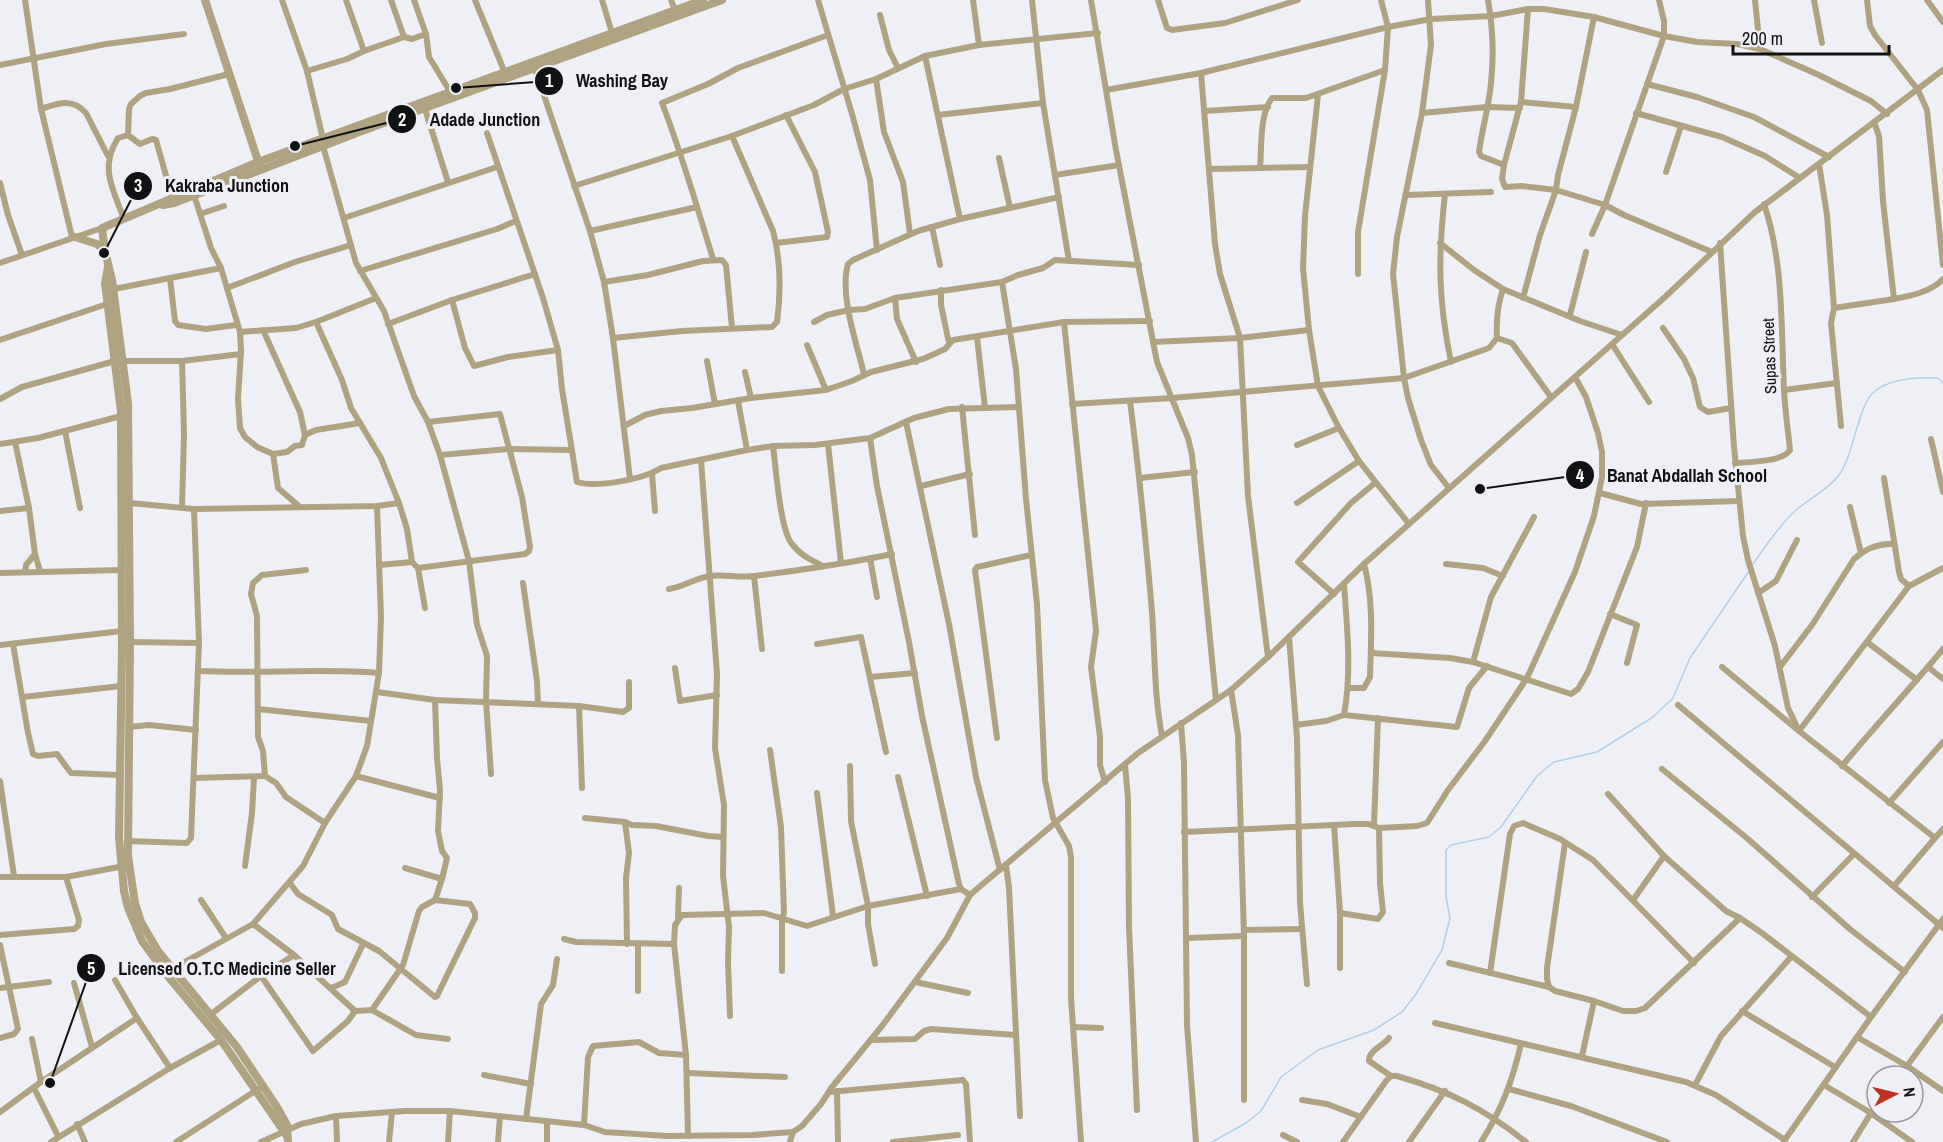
<svg xmlns="http://www.w3.org/2000/svg" width="1943" height="1142" font-family="'Archivo Narrow',sans-serif">
<style>
.lines{fill:none;stroke-linecap:round;stroke-linejoin:round}
.stream{stroke:#b2cfe9;stroke-width:1.5}
.minor{stroke:#b0a382;stroke-width:6}
.tertiary{stroke:#b0a382;stroke-width:8}
.labels{text-anchor:middle;stroke-width:6;stroke-linejoin:round;paint-order:stroke}
.street-label{font-size:16px;fill:#111213;stroke:#eef0f5}
.leader{fill:none;stroke:#111213;stroke-width:2}
.callout-dot{fill:#111213;stroke:#eef0f5;stroke-width:2}
.mark-label{font-size:18px;text-anchor:middle;font-weight:bold;fill:#fff}
.callout-label{font-size:18px;text-anchor:middle;font-weight:bold;fill:#111213;stroke:#eef0f5;stroke-width:6;stroke-linejoin:round;paint-order:stroke}
</style>
<rect width="100%" height="100%" fill="#eef0f5"/>
<g class="lines">
<g class="stream">
<path d="M1753,564C1764,548 1781,523 1796,510C1809,499 1829,489 1839,475C1854,456 1858,403 1875,391C1892,378 1917,377 1938,378L1943,383"/>
<path d="M270,1142H271"/>
<path d="M1212,1142L1246,1123L1261,1111L1281,1077L1318,1050L1374,1030L1402,1012L1416,994L1442,950L1450,918L1446,897V850L1451,845L1489,837L1501,827L1537,776L1554,762L1597,752L1653,717L1673,698L1690,658L1749,571"/>
</g>
<g class="minor">
<path d="M25,0L41,109L72,237"/>
<path d="M282,0L307,71L323,139"/>
<path d="M346,0L364,51"/>
<path d="M391,0L404,37"/>
<path d="M414,0L426,34L429,57L451,93"/>
<path d="M475,0L505,73"/>
<path d="M602,0L612,33"/>
<path d="M671,0L675,10"/>
<path d="M818,0L852,114L870,180L877,250"/>
<path d="M973,0L979,45"/>
<path d="M1032,0L1043,103L1069,261"/>
<path d="M1091,0L1116,150L1157,362L1188,438L1192,455L1216,700"/>
<path d="M1158,0L1167,28L1172,30L1225,23L1298,0"/>
<path d="M1428,0L1431,45L1422,113L1397,237L1393,274L1404,378L1408,398L1421,440L1431,465L1449,488"/>
<path d="M1488,0C1493,28 1494,55 1491,83C1489,106 1482,129 1479,152L1481,156L1504,165"/>
<path d="M1755,0L1760,49"/>
<path d="M1814,0L1822,43"/>
<path d="M1867,0L1870,26L1875,35L1918,90L1927,110L1943,265"/>
<path d="M1927,0L1943,22"/>
<path d="M1528,9L1521,102L1504,165L1502,179L1505,187L1522,186L1556,190L1605,205L1624,215L1712,252"/>
<path d="M880,15L889,50L898,68"/>
<path d="M925,56L960,219"/>
<path d="M0,65L106,44L184,34"/>
<path d="M534,66L590,231L604,282L613,338L630,479"/>
<path d="M307,71L347,59L364,51L404,37L412,39L426,34"/>
<path d="M1201,73L1215,244L1220,274L1240,338L1248,496L1268,657"/>
<path d="M876,79L884,132L903,182L910,234"/>
<path d="M1647,84L1697,97L1754,117L1829,157"/>
<path d="M1106,90L1201,73L1388,27L1431,19L1491,16L1528,9H1544L1594,17L1664,36L1697,42L1737,44L1760,49L1819,75L1871,101L1887,114"/>
<path d="M1318,95L1305,216L1303,268L1309,330L1318,386L1339,428L1359,461L1409,524"/>
<path d="M1521,102L1576,107"/>
<path d="M41,109C59,103 72,98 86,113L108,156"/>
<path d="M425,109L448,182"/>
<path d="M1205,111L1268,107"/>
<path d="M1422,113L1487,107L1520,108"/>
<path d="M1636,113L1722,137L1765,156L1800,178"/>
<path d="M938,115L1043,103"/>
<path d="M487,133L543,298L558,350L562,389L577,482C597,488 644,479 661,468L747,450L773,446L815,445L870,438L914,418L949,409L1019,407"/>
<path d="M128,135L129,109L131,104L140,96L146,93L170,89L229,74"/>
<path d="M323,146L356,263L384,311L414,396L428,422L440,455L469,561L477,625L487,656L486,701L491,774"/>
<path d="M999,158L1010,208"/>
<path d="M1819,164L1827,215L1834,308L1831,323L1841,426"/>
<path d="M1260,168C1262,147 1259,115 1272,98H1306L1385,70"/>
<path d="M1209,169L1310,167"/>
<path d="M1666,172L1681,126"/>
<path d="M1055,175L1119,165"/>
<path d="M0,183L8,215L22,255"/>
<path d="M574,186L732,136L814,105L844,89L876,79L925,56L979,45L1098,33"/>
<path d="M1445,194C1438,256 1438,300 1451,362"/>
<path d="M194,195L211,248L221,268L240,332L241,351L238,399L240,428L245,437L257,447L273,454L278,488L300,507"/>
<path d="M1406,195L1491,192"/>
<path d="M200,214L224,206"/>
<path d="M344,218L497,167"/>
<path d="M124,219C113,189 99,168 118,138L128,135L140,144L152,139L156,140L172,197"/>
<path d="M932,227L940,265"/>
<path d="M590,231L697,207"/>
<path d="M1592,234L1605,205L1664,36V21L1659,0"/>
<path d="M776,243L827,237L828,232L815,172L786,115"/>
<path d="M1440,243L1474,270L1503,289L1580,321L1622,335"/>
<path d="M1720,243L1734,447L1743,536L1748,560L1775,646L1788,708L1799,731L1909,586"/>
<path d="M713,259C697,207 682,154 662,103L708,84L738,68L828,35"/>
<path d="M0,263L102,228"/>
<path d="M360,271L497,229L516,221"/>
<path d="M1358,274V232L1385,70L1388,27L1381,0"/>
<path d="M170,278L175,321L178,325L206,329L236,325"/>
<path d="M604,282L648,275L703,261L722,260L726,265L732,328"/>
<path d="M1002,282L1016,369L1026,499L1037,604L1045,780L1053,818L1069,846L1071,857V998L1081,1142"/>
<path d="M227,288L295,262L351,245"/>
<path d="M114,289L221,268"/>
<path d="M941,290V305L949,343"/>
<path d="M895,298L897,319L916,362"/>
<path d="M1523,298L1540,235L1556,190L1558,175L1576,107L1594,17"/>
<path d="M1894,299C1910,296 1931,292 1943,279"/>
<path d="M452,300L465,348L474,366L508,357L558,350"/>
<path d="M1834,308L1894,299L1883,201L1879,136L1874,122"/>
<path d="M1570,315L1586,252"/>
<path d="M316,322L342,380L351,408L381,458L399,503L407,529L412,562L418,568L525,554L529,551L530,547L522,497L500,414L428,422"/>
<path d="M814,322L827,315L849,310L865,309L895,298L1002,282L1018,275L1043,268L1055,260L1139,265"/>
<path d="M1064,322L1096,631L1091,667L1100,737V765L1105,782"/>
<path d="M388,324L452,300L535,274"/>
<path d="M1663,328L1684,359L1693,378L1700,407L1708,412L1731,408"/>
<path d="M263,330L300,412L305,435L316,430L360,423"/>
<path d="M240,332L296,328L316,322L376,298"/>
<path d="M977,337L985,408"/>
<path d="M613,338L682,331L772,327L777,322C781,292 781,261 773,231L732,136"/>
<path d="M1497,338L1512,343L1551,397"/>
<path d="M0,340L107,304"/>
<path d="M1153,342L1240,338L1309,330"/>
<path d="M1612,344L1649,402"/>
<path d="M807,345L826,390"/>
<path d="M707,361L715,404"/>
<path d="M745,372L751,398"/>
<path d="M864,374C857,344 839,295 848,264L853,260L918,231L960,219L1059,197"/>
<path d="M1784,390L1837,383"/>
<path d="M0,399L22,387L115,361H182L241,354"/>
<path d="M738,401L747,450"/>
<path d="M1130,401C1139,471 1146,542 1152,612C1155,653 1154,695 1162,736"/>
<path d="M1072,404L1172,398L1404,378L1489,348L1497,338C1496,320 1497,306 1503,289"/>
<path d="M962,407L975,535"/>
<path d="M906,422L949,624L976,777L1000,870"/>
<path d="M624,426L645,415L661,411L692,408L751,398L826,390L852,381L871,372L923,359L945,349L953,340L1064,322L1150,321"/>
<path d="M65,431L80,508"/>
<path d="M870,438L877,486L909,642L922,716L959,884L961,889L970,895"/>
<path d="M1931,439L1943,492"/>
<path d="M15,442L29,508L35,554L40,571"/>
<path d="M0,444L38,438L121,416"/>
<path d="M828,444L841,563"/>
<path d="M1297,445L1339,428"/>
<path d="M773,446C776,468 780,530 792,544C800,555 811,560 823,566"/>
<path d="M273,454L287,452L295,446L302,445L305,435"/>
<path d="M440,455L508,449L571,450"/>
<path d="M701,460L717,674L715,748L724,805L723,876L729,927L728,961L730,1016"/>
<path d="M1735,463C1749,462 1783,462 1790,450C1788,430 1785,410 1784,390C1781,328 1784,263 1764,204"/>
<path d="M652,474L655,511"/>
<path d="M1140,478L1195,472"/>
<path d="M1884,478L1899,572L1901,579L1909,586L1943,568"/>
<path d="M921,486L970,474"/>
<path d="M1600,493L1641,504L1739,501"/>
<path d="M130,503L194,509L377,506L399,503"/>
<path d="M1297,503L1359,461"/>
<path d="M1850,507L1861,553"/>
<path d="M182,508L184,433L182,361"/>
<path d="M0,511L29,508"/>
<path d="M870,558L877,597"/>
<path d="M1446,564L1483,568L1503,576"/>
<path d="M379,565L412,562"/>
<path d="M418,568L425,608"/>
<path d="M306,570L262,575L253,583L251,594L257,616L258,737L263,751L265,776L276,783L286,797L325,823"/>
<path d="M25,572L26,565L35,554"/>
<path d="M0,573L121,570"/>
<path d="M754,576L762,649"/>
<path d="M523,583L537,681L538,704"/>
<path d="M669,589C683,587 694,579 709,576C724,574 739,578 755,576C801,570 846,564 892,554"/>
<path d="M1758,593L1776,581L1797,540"/>
<path d="M1334,594L1298,562L1351,503L1375,483"/>
<path d="M1610,614L1637,625L1627,663"/>
<path d="M1289,637L1297,738L1300,903L1307,984"/>
<path d="M130,642L199,643"/>
<path d="M1867,642L1917,680"/>
<path d="M13,644L28,733L33,754L38,756L57,754L71,773L119,775"/>
<path d="M817,644L861,637L886,752"/>
<path d="M0,645L122,631"/>
<path d="M1371,653L1450,658L1473,662L1571,694L1578,689L1588,672L1637,547L1646,503"/>
<path d="M1473,662L1491,597L1534,517"/>
<path d="M1722,667L1799,731L1935,838L1894,886"/>
<path d="M1780,667L1812,625L1854,559C1865,549 1878,543 1893,544"/>
<path d="M1928,667L1943,679"/>
<path d="M675,668L680,701L717,695"/>
<path d="M198,671C259,674 318,668 379,673"/>
<path d="M870,677L915,673"/>
<path d="M1349,688H1364L1370,677C1371,639 1374,601 1364,564"/>
<path d="M1231,690L1238,735L1244,936V1100"/>
<path d="M377,692L435,700L579,706L623,712L629,708V682"/>
<path d="M23,697L121,686"/>
<path d="M1678,705L1943,928"/>
<path d="M579,706L582,788"/>
<path d="M258,709L371,721"/>
<path d="M1344,715L1457,727L1469,688L1487,666"/>
<path d="M1181,723L1184,763L1187,1025L1196,1142"/>
<path d="M1296,725L1326,721L1344,715C1352,671 1347,628 1344,584"/>
<path d="M129,727L149,725L196,730"/>
<path d="M997,738L975,570L977,567L1031,555"/>
<path d="M770,750L781,827L784,913L782,918V971"/>
<path d="M1125,765L1128,798L1129,927L1137,1110"/>
<path d="M850,766L851,821L868,906V924L875,964"/>
<path d="M1842,766C1875,726 1910,689 1943,649"/>
<path d="M1662,769L1748,839L1851,930L1905,972"/>
<path d="M356,776L440,798"/>
<path d="M898,777L927,896"/>
<path d="M194,778L265,776"/>
<path d="M0,781L14,876"/>
<path d="M817,793L833,916"/>
<path d="M1608,794L1664,856L1726,911L1740,918L1762,933L1871,1017"/>
<path d="M1889,803L1943,742"/>
<path d="M585,818L625,822L632,825L656,826L708,836L723,837"/>
<path d="M625,822L629,853L626,878L627,944"/>
<path d="M1334,825L1340,913V968"/>
<path d="M1374,825L1378,718"/>
<path d="M1379,828L1417,826L1427,823L1448,790L1485,741L1527,678L1575,572L1594,516L1602,477V452L1598,433L1586,397L1575,377"/>
<path d="M1184,832L1355,824H1368L1379,828L1380,883L1383,912L1378,919L1340,913"/>
<path d="M1935,838L1943,829"/>
<path d="M127,841L187,843L191,838L199,643L194,509"/>
<path d="M1565,843L1547,968V979L1549,987L1555,991L1594,1001L1623,1011H1636L1645,1008L1740,918"/>
<path d="M1006,865L1009,888L1020,1116"/>
<path d="M245,866L252,813L254,778"/>
<path d="M405,868L442,879L447,858L442,851L438,831L440,790L437,758L435,700"/>
<path d="M0,877H66L124,866"/>
<path d="M290,883L298,894L332,915L338,929L379,951L435,997L437,996L475,918V913L470,904L435,900"/>
<path d="M1812,897L1854,854"/>
<path d="M201,900L226,938"/>
<path d="M1633,900L1664,856"/>
<path d="M678,918L679,888"/>
<path d="M253,924L294,955L355,1011L348,1021L313,1051L261,976"/>
<path d="M1244,930L1302,929"/>
<path d="M0,935L74,929L78,926L79,920L66,877"/>
<path d="M1187,938L1244,936"/>
<path d="M564,939L576,942L674,944L675,925L682,915L764,913L807,926L868,906L961,889"/>
<path d="M638,944V991"/>
<path d="M674,944L686,1055L688,1136"/>
<path d="M0,945L18,1029L14,1034L0,1038"/>
<path d="M1449,963L1549,987"/>
<path d="M172,969L253,924L303,866L325,823L356,776L367,746L379,673L381,617L377,506"/>
<path d="M1490,973L1510,834L1514,826L1523,823L1560,839L1593,860L1694,963"/>
<path d="M115,980L137,1018L170,1068"/>
<path d="M915,982L968,993"/>
<path d="M74,983L92,1047"/>
<path d="M0,988L49,982"/>
<path d="M331,988L345,982L363,944"/>
<path d="M372,1010L403,965L419,911L422,907L435,900L442,879"/>
<path d="M355,1011L372,1010L416,1035L448,1039"/>
<path d="M1742,1011L1835,1067"/>
<path d="M210,1015L261,976L294,955"/>
<path d="M1435,1023L1686,1082L1716,1095L1785,1140"/>
<path d="M1073,1027L1101,1028"/>
<path d="M1857,1037L1907,1066L1943,1091"/>
<path d="M1389,1038C1383,1046 1368,1051 1369,1061L1391,1076"/>
<path d="M32,1039L41,1082"/>
<path d="M871,1040L915,1039L924,1031L931,1029L1016,1035"/>
<path d="M1582,1056L1594,1001"/>
<path d="M1907,1066L1943,1017"/>
<path d="M687,1073L785,1077"/>
<path d="M484,1075L531,1084"/>
<path d="M1695,1085L1721,1036L1791,957"/>
<path d="M1824,1085L1871,1113L1912,1142"/>
<path d="M34,1088L58,1136"/>
<path d="M1509,1089L1571,1106L1667,1142"/>
<path d="M837,1091L838,1142"/>
<path d="M829,1092L963,1080L966,1084L970,1142"/>
<path d="M1302,1100L1327,1104L1361,1117"/>
<path d="M0,1112L41,1082L137,1018"/>
<path d="M336,1116L337,1142"/>
<path d="M526,1119L541,1004L553,985L557,959"/>
<path d="M547,1122V1142"/>
<path d="M77,1124L85,1142"/>
<path d="M584,1125L588,1057L593,1046L639,1042L659,1053L686,1055"/>
<path d="M1283,1135L1297,1142"/>
<path d="M1784,1141L1871,1017L1943,919"/>
<path d="M51,1142L170,1068L221,1040"/>
<path d="M176,1142L263,1086"/>
<path d="M261,1142L301,1124L336,1116L405,1111H450L584,1125L605,1132L667,1136L752,1135L793,1132L802,1126L821,1104L832,1087L882,1026L947,938L970,895L978,888L1138,753L1231,690L1268,657L1364,564L1665,297L1755,212L1943,70"/>
<path d="M389,1142L392,1112"/>
<path d="M448,1142L450,1111"/>
<path d="M498,1142L500,1116"/>
<path d="M790,1142L793,1132"/>
<path d="M893,1142L958,1135"/>
<path d="M1343,1142L1386,1081L1391,1076H1397C1449,1091 1483,1108 1526,1142"/>
<path d="M1409,1142L1445,1091"/>
<path d="M1481,1142C1502,1109 1512,1082 1521,1044"/>
<path d="M1853,1142L1871,1113"/>
</g>
<g class="tertiary">
<path d="M205,0L260,167"/>
<path d="M163,205L174,203L370,128L722,0"/>
<path d="M75,237L97,244L105,251"/>
<path d="M108,267L105,283L121,412L122,648L119,838L124,891L128,908L142,941L166,974L221,1040L287,1136"/>
<path d="M288,1142L287,1125L277,1107L237,1047L158,951L141,922L135,903L128,856L130,642L128,403L112,280L105,251L102,228L258,162L703,0"/>
</g>
</g>
<g class="labels">
<g class="street-label">
<text transform="translate(1769 356) rotate(-92)" y="6">Supas Street</text>
</g>
</g>
<path class="leader" d="M456 88L549 81M295 146L402 119M104 253L138 186M1480 489L1580 475M50 1083L91 968"/>
<g class="callout-dot">
<circle cx="456" cy="88" r="6"/>
<circle cx="295" cy="146" r="6"/>
<circle cx="104" cy="253" r="6"/>
<circle cx="1480" cy="489" r="6"/>
<circle cx="50" cy="1083" r="6"/>
<circle cx="549" cy="81" r="15"/>
<circle cx="402" cy="119" r="15"/>
<circle cx="138" cy="186" r="15"/>
<circle cx="1580" cy="475" r="15"/>
<circle cx="91" cy="968" r="15"/>
</g>
<g class="mark-label">
<text x="549" y="87">1</text>
<text x="402" y="126">2</text>
<text x="138" y="192">3</text>
<text x="1580" y="482">4</text>
<text x="91" y="975">5</text>
</g>
<g class="callout-label">
<text x="622" y="87">Washing Bay</text>
<text x="485" y="126">Adade Junction</text>
<text x="227" y="192">Kakraba Junction</text>
<text x="1687" y="482">Banat Abdallah School</text>
<text x="227" y="975">Licensed O.T.C Medicine Seller</text>
</g>
<g transform="translate(1895 1094) rotate(83)"><circle r="28" fill="#eef0f5" stroke="#96979b" stroke-width="1.5"/>
<path d="M0-4.5L10 22L0 15L-10 22Z" fill="#be3121"/>
<text y="-9" font-size="16" font-weight="bold" text-anchor="middle" fill="#111213">N</text>
</g>
<path d="M1733 45v9h156v-9" fill="none" stroke="#111213" stroke-width="3"/>
<text x="1742" y="45" font-size="18" fill="#111213" stroke="#eef0f5" stroke-width="4.5" paint-order="stroke">200 m</text>
</svg>
